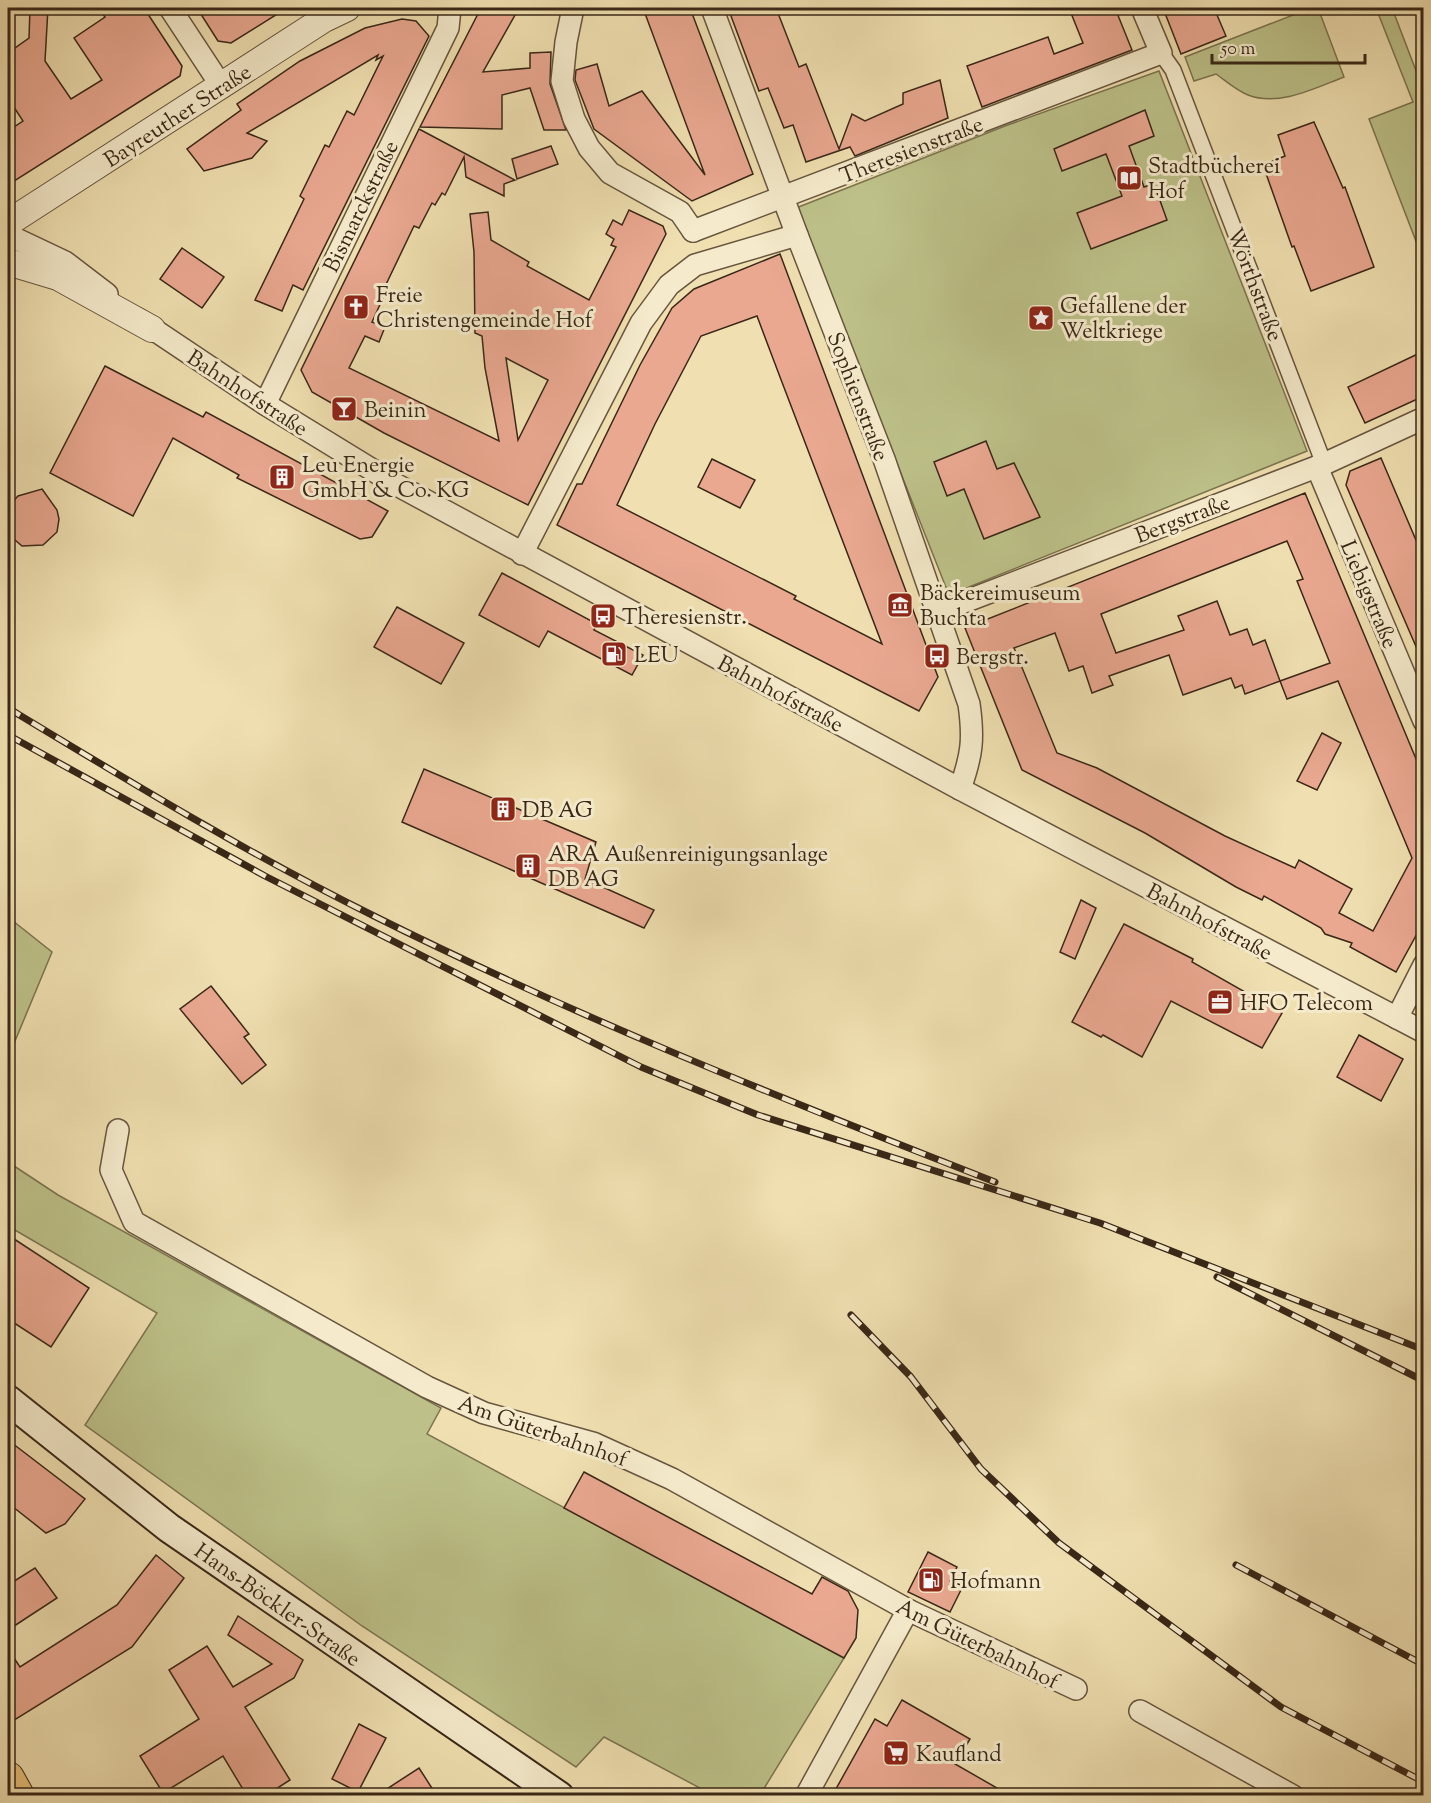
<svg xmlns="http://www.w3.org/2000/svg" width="1431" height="1803" font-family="'Sorts Mill Goudy',serif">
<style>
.green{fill:#bdc189;stroke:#7b7450;stroke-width:1.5}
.building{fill:#eaa891;stroke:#392717;stroke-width:1.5;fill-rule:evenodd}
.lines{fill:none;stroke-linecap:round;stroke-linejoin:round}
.pedestrian-casing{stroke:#67553e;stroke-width:18}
.minor-casing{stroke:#67553e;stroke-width:24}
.tertiary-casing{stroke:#67553e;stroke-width:28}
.secondary-casing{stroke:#392717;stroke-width:32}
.primary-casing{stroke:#392717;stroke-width:34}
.pedestrian{stroke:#f5ebcc;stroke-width:15}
.minor{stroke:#f5ebcc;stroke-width:21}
.tertiary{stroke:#f5ebcc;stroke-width:26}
.secondary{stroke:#f5ebcc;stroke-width:28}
.primary{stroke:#e8c078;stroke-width:32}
.rail-casing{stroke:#392717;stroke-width:7}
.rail{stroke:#f5ebcc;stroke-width:4.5;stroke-dasharray:14;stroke-linecap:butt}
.labels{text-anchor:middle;stroke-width:6;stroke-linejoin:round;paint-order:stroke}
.street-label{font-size:22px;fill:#392717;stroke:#f5ebcc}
.poi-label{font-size:22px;fill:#392717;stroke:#f5ebcc;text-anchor:start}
</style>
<rect width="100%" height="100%" fill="#f0e0b1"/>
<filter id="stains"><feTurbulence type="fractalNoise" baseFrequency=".00333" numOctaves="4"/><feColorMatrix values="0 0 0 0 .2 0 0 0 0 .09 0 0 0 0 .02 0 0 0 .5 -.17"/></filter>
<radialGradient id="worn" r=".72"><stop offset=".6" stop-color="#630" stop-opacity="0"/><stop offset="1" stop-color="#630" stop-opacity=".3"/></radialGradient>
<g class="green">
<path d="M1311,8H1318L1344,77C1315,88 1279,107 1248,95C1237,91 1226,81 1216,74L1194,81L1185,57Z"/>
<path d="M1376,8H1392L1423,89L1424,247L1419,249L1369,119L1413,102Z"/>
<path d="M1159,71L1307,451L949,595L796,208L1005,126Z"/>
<path d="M8,917L52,952L8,1058Z"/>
<path d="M8,1162L58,1195L441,1408L427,1434L844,1658L760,1795H713L604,1737L576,1767L362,1626L85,1425L157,1313L8,1226Z"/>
</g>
<g class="building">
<path d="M30,8H48L45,61L71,99L102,80L74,38L105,17L98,8H144L182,66L180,76L8,185V131L23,121L8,98V53L29,38Z"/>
<path d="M197,8H287L231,43L218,41Z"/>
<path d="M481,8H519L483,72L530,68V53L551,52L550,84L566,130H544L530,88L502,95V129L420,127Z"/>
<path d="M643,8H690L753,174L692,201L594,129L575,80L576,70L597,64L609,106L642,91L705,175Z"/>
<path d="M728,8H776L799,67L806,64L839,149L852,114L865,121L903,104V93L940,80L948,118L855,156L850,147L806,162L793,125L784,128L768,88L759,91Z"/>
<path d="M1069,8H1115L1132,50L982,107L967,66L1048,37L1054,54L1083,43Z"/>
<path d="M1163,8H1214L1226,36L1181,54Z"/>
<path d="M402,19L416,21L429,36L303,290L293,285L282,311L255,300L304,199L300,196L325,145L329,147L347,111L354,115L383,56L376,60L378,55L247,133L267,141L252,158L204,171L187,149L241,110L237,104L300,61L365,28Z"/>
<path d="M1145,110L1154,136L1129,146L1144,187L1154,184L1167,220L1091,249L1077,213L1122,196L1106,154L1062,171L1054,149Z"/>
<path d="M1314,122L1343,188L1345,187L1374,267L1311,291L1294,246L1292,247L1263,165L1285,156L1278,135Z"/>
<path d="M419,129L515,180L504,184V196L466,177L464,157L445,195L442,193L435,205L432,203L419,228L414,226L380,297L383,298L372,322L385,327L379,342L365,336L349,368L499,441L485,368L482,336L475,333L474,252L470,214L488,212L491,240L529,262L527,266L589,300L616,247L611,245L614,239L606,234L613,220L622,225L629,210L663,226L666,234L528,505L384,433L312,392L301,370ZM506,358L548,380L518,440Z"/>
<path d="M551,146L558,164L517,179L512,159Z"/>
<path d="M182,248L224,277L202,308L160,279Z"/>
<path d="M780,254L938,677L919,711L557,525L577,484H582L640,365L672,308L694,289ZM757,316L780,377L882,644L794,599L796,596L617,505L655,424L701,336Z"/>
<path d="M1424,351V396L1365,423L1348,387Z"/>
<path d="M105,366L203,417L206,412L388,511L372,537L360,539L237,478L239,475L173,438L133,516L50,473Z"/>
<path d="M986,441L997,469L1014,463L1040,517L984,539L964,489L947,496L934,462Z"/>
<path d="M1381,458L1424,559V665L1346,485L1350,471Z"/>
<path d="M712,459L755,480L740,508L698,487Z"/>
<path d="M42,489L57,510L59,519L57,532L43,545L22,546L8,534V507L18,496Z"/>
<path d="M1305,493L1424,778V921L1396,972L1350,947L1352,943L1325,934L1321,928L1264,896L1262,900L1236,887L1145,833L1022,770L965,628ZM1287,541L1303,579L1297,581L1330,663L1280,681L1265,640L1253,645L1247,629L1230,635L1217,601L1178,616L1184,630L1116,653L1101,614ZM1055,633L1069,671L1083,666L1092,693L1113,685L1109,676L1169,655L1183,695L1231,678L1235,688L1242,685L1245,694L1280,681L1287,699L1338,681L1412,858L1373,931L1339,913L1352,889L1299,860L1295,868L1225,836L1097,768L1057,753L1014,648Z"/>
<path d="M502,573L597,624L594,630L643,655L632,675L548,631L539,647L479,615Z"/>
<path d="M397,607L464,643L441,684L374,647Z"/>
<path d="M1322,733L1341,743L1317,790L1297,781Z"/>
<path d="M424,769L596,842L585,879L654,910L644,928L402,822Z"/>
<path d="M1081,900L1096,908L1075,959L1060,952Z"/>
<path d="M1124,924L1193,959L1192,962L1282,1013L1262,1048L1171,1001L1142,1057L1103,1035L1101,1037L1072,1022Z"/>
<path d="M211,986L249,1034L244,1037L266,1065L242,1084L180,1009Z"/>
<path d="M1359,1035L1403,1059L1381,1101L1337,1077Z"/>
<path d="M8,1235L89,1288L51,1347L8,1319Z"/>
<path d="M8,1440L85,1499L65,1524L46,1533L8,1503Z"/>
<path d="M584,1472L812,1594L822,1577L848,1591L858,1610L856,1638L844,1658L564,1508Z"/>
<path d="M928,1552L957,1567L950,1581L963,1586L950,1612L908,1592Z"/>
<path d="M156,1555L184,1578L132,1647L8,1724V1649L20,1667L117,1605Z"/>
<path d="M35,1568L57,1598L8,1630V1585Z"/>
<path d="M238,1616L303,1660L294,1678L245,1707L290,1780L265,1796H247L223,1756L163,1793L140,1756L199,1719L169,1670L207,1646L233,1687L272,1664L228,1635Z"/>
<path d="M902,1700L970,1739L955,1764L1011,1796H832L875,1719L887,1726Z"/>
<path d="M359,1724L386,1738L358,1792L332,1779Z"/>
<path d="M419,1768L437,1796H376Z"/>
</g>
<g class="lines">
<defs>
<path id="pedestrian" d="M1161,53L1173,70L1324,464"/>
<g id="minor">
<path d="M170,8L222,87"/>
<path d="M573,8L566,42L562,81L574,119L589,148L610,173L680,212L693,231"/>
<path d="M712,8L797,235L884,459L969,704C974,739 972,755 960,789"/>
<path d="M693,231L1161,53L1142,8"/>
<path d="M8,235L65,262L107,294"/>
<path d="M138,319L265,404L397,485L960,789L1424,1032"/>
<path d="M265,404L448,28L450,8"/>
<path d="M1317,467L1424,721"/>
<path d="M522,554L641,323L669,285L695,265L797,235"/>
<path d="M938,612L1324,464L1424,418"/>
<path d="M1397,1018L1424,965"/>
<path d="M118,1130L111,1170L134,1222L427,1387L484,1413L593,1443L672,1479L908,1610L1076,1689"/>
<path d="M1140,1711L1293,1796"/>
<path d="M806,1796L908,1610"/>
</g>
<g id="tertiary">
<path d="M8,223L324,19L347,8"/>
<path d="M8,262L58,277L152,329"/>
</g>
<path id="secondary" d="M8,1400L169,1528L559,1796"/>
<path id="primary" d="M8,1778L18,1796"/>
</defs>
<use href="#pedestrian" class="pedestrian-casing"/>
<use href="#minor" class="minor-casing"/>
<use href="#tertiary" class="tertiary-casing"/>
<use href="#secondary" class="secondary-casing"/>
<use href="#primary" class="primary-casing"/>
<use href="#pedestrian" class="pedestrian"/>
<use href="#minor" class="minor"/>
<use href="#tertiary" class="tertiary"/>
<use href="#secondary" class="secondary"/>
<use href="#primary" class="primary"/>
<defs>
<g id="rail">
<path d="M8,708C127,780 247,853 372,915C574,1016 785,1100 995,1182"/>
<path d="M8,735L265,876L641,1067L758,1115L1100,1223L1424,1350"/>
<path d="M1217,1277L1424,1381"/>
<path d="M851,1315L911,1377L981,1469L1059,1543L1281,1707L1424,1782"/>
<path d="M1236,1565L1424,1665"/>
</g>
</defs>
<use href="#rail" class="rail-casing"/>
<use href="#rail" class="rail"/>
</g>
<defs>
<symbol id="library-square" viewBox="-11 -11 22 22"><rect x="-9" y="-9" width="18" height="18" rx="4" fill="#8f2418" stroke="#f5ebcc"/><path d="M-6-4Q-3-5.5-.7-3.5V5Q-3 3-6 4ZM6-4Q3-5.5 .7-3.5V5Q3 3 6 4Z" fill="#fff"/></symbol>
<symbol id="church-square" viewBox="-11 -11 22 22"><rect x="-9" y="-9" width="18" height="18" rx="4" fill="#8f2418" stroke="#f5ebcc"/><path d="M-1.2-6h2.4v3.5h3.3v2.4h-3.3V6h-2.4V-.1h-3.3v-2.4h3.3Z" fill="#fff"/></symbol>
<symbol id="sight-square" viewBox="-11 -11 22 22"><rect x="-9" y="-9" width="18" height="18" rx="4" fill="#8f2418" stroke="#f5ebcc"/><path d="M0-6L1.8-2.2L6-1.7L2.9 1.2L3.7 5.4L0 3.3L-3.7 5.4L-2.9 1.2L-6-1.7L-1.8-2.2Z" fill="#fff"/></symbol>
<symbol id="bar-square" viewBox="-11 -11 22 22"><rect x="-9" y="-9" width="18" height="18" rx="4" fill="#8f2418" stroke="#f5ebcc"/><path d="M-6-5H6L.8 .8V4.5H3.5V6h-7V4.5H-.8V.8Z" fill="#fff"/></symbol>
<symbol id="building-square" viewBox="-11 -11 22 22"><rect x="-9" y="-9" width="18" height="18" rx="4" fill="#8f2418" stroke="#f5ebcc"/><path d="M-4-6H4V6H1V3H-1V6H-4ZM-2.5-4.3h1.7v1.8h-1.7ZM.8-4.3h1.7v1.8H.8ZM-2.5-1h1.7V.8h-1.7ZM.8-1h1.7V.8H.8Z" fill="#fff"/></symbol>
<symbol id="museum-square" viewBox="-11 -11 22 22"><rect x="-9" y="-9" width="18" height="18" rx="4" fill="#8f2418" stroke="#f5ebcc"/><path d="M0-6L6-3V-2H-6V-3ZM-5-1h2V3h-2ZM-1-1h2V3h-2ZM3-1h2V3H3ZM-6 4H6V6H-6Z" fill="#fff"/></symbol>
<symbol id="bus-square" viewBox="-11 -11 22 22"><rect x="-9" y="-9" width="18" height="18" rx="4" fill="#8f2418" stroke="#f5ebcc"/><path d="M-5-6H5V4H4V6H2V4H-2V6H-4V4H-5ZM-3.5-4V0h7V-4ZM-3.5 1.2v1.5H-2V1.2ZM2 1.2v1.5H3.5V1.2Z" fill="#fff"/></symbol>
<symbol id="fuel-square" viewBox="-11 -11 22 22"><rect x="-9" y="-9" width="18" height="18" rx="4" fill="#8f2418" stroke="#f5ebcc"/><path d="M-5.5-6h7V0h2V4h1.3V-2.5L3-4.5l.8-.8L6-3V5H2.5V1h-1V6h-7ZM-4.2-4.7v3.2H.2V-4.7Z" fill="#fff"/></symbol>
<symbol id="office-square" viewBox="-11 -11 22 22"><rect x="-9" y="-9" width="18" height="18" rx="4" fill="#8f2418" stroke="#f5ebcc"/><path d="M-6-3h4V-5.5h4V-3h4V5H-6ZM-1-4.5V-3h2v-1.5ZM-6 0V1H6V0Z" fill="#fff"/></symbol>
<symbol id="supermarket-square" viewBox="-11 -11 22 22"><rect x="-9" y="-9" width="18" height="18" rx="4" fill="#8f2418" stroke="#f5ebcc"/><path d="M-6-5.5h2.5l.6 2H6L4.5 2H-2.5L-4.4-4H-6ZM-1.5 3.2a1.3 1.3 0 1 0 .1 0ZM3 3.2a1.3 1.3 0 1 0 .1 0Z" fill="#fff"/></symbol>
</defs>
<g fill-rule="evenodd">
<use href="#library-square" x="1114" y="163" width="30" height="30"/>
<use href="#church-square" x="341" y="292" width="30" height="30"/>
<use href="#sight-square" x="1026" y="303" width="30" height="30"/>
<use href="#bar-square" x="329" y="394" width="30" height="30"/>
<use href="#building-square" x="267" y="462" width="30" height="30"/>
<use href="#museum-square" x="885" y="590" width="30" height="30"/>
<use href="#bus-square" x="588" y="601" width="30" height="30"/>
<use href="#fuel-square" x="599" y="639" width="30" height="30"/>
<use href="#bus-square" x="922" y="641" width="30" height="30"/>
<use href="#building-square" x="488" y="794" width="30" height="30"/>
<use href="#building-square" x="513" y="851" width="30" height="30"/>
<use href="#office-square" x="1205" y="987" width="30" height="30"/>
<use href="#fuel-square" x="916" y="1565" width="30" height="30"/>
<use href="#supermarket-square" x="881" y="1738" width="30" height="30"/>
</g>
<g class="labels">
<g class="street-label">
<text transform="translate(177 115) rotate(-33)" y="8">Bayreuther Straße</text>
<text transform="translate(911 149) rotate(-21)" y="8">Theresienstraße</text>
<text transform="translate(360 206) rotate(-64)" y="8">Bismarckstraße</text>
<text transform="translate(1256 284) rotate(69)" y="8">Wörthstraße</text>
<text transform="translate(248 392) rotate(33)" y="8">Bahnhofstraße</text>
<text transform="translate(859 396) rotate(69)" y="8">Sophienstraße</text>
<text transform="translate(1182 518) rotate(-21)" y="8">Bergstraße</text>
<text transform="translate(1370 594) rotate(67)" y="8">Liebigstraße</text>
<text transform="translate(781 693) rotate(28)" y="8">Bahnhofstraße</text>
<text transform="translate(1210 921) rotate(28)" y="8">Bahnhofstraße</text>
<text transform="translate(543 1430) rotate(19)" y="8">Am Güterbahnhof</text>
<text transform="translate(278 1604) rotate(35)" y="8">Hans-Böckler-Straße</text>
<text transform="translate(978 1643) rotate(26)" y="8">Am Güterbahnhof</text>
</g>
<g class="poi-label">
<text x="1148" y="173">Stadtbücherei<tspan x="1148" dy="25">Hof</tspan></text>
<text x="376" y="302">Freie<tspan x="376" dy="25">Christengemeinde Hof</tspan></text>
<text x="1060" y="313">Gefallene der<tspan x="1060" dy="25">Weltkriege</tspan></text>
<text x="364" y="417">Beinin</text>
<text x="302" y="472">Leu Energie<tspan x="302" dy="25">GmbH &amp; Co. KG</tspan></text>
<text x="920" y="600">Bäckereimuseum<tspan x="920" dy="25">Buchta</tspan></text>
<text x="622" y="624">Theresienstr.</text>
<text x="634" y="662">LEU</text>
<text x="956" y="664">Bergstr.</text>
<text x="522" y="817">DB AG</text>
<text x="548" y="861">ARA Außenreinigungsanlage<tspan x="548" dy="25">DB AG</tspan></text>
<text x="1240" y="1010">HFO Telecom</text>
<text x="950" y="1588">Hofmann</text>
<text x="916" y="1761">Kaufland</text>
</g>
</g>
<rect width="1431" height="1803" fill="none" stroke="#f0e0b1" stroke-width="30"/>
<rect x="9" y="9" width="1413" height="1785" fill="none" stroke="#392717" stroke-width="3"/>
<rect x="15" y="15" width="1401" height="1773" fill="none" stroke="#392717" stroke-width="1.5"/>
<path d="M1212 54v9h153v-9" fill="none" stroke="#392717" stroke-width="3"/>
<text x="1221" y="54" font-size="18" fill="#392717" stroke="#f5ebcc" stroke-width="4.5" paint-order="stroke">50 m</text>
<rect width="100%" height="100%" filter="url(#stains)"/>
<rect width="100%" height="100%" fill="url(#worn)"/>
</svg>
